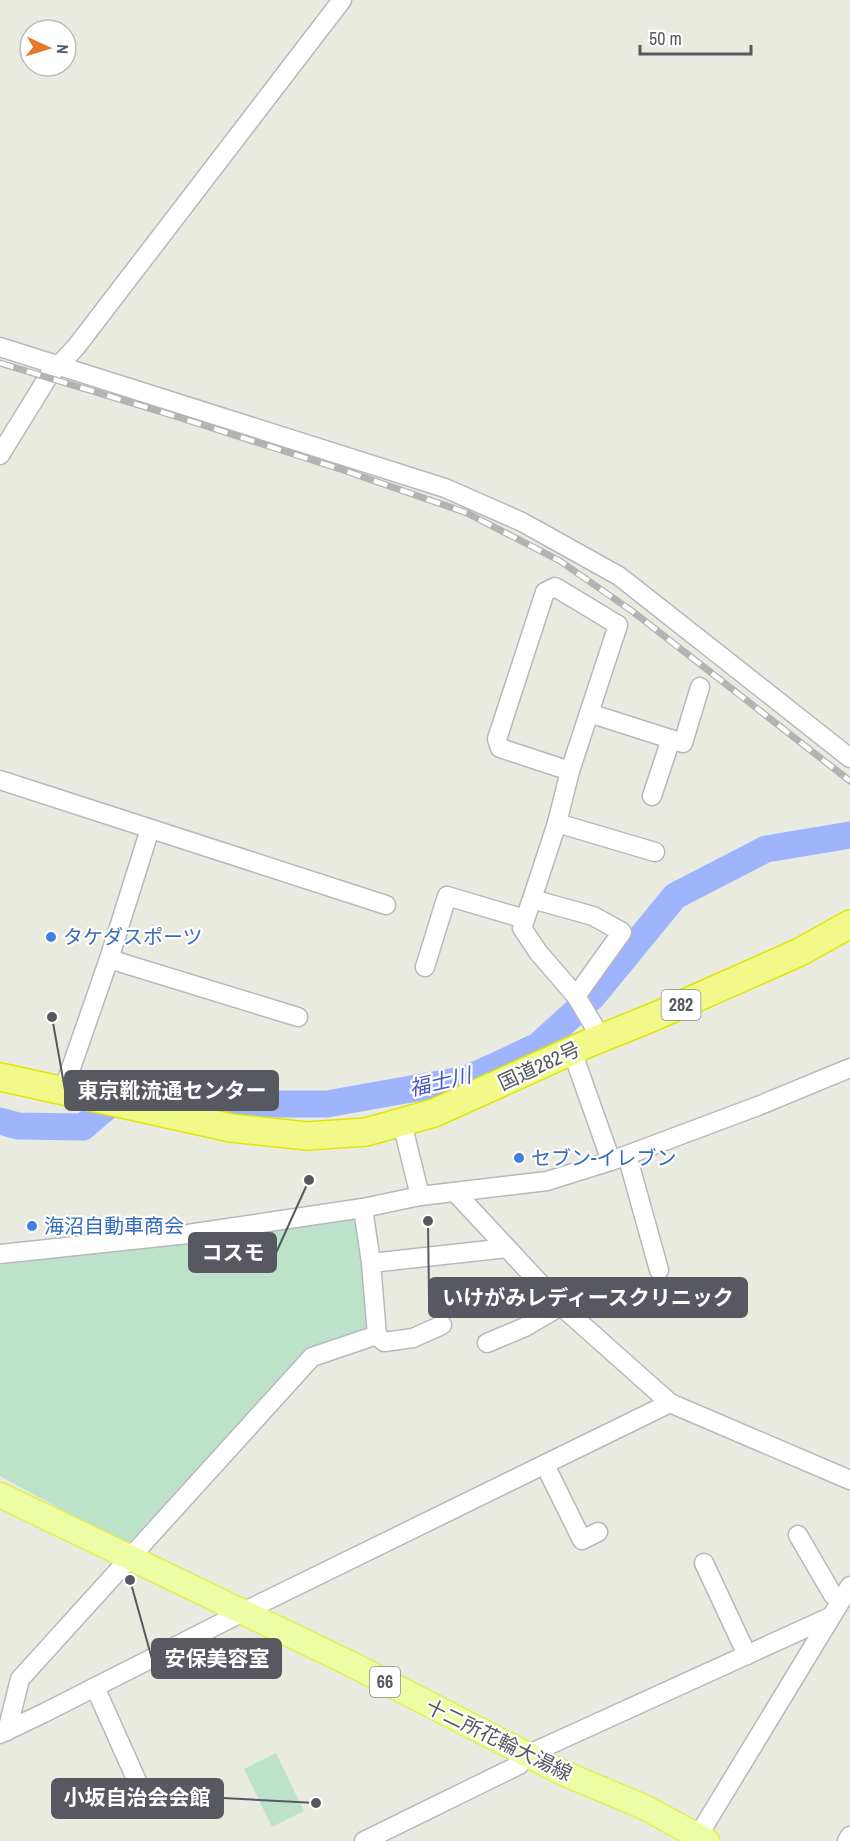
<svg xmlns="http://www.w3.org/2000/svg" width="850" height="1841" font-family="'Archivo Narrow','Noto Sans JP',sans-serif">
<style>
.green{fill:#bce3c9}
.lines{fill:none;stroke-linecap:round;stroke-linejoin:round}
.river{stroke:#9eb4fd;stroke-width:27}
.minor-casing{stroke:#b8b7be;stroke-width:21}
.major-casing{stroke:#e5ed57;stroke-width:27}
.highway-casing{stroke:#e0e506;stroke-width:30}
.minor{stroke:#fff;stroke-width:18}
.major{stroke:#edfda3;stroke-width:24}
.highway{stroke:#f1fa88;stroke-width:27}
.rail-casing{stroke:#b3b3b4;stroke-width:7}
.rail{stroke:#fff;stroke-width:4.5;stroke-dasharray:14;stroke-linecap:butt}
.shop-dot{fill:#3f7fe0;stroke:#fff;stroke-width:2}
.labels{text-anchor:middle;stroke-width:4.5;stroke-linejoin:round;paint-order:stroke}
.shield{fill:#fff;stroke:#8a8b90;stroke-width:1.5}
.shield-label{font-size:18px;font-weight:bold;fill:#585960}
.shop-label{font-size:20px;fill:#366cbe;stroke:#fff;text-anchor:start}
.street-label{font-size:20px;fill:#585960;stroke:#fff}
.water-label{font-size:21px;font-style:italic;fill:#4355be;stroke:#fff}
.leader{fill:none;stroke:#585960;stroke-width:2}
.callout-dot{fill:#585960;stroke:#fff;stroke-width:2}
.callout{fill:#585960;stroke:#585960;stroke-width:2}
.callout-label{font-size:21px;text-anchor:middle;font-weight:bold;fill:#fff}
</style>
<rect width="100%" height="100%" fill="#eaebe0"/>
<g class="green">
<path d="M359,1218L373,1329L313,1350L253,1409L127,1545L0,1476V1265Z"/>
<path d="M276,1753L304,1811L272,1827L244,1769Z"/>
</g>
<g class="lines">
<path class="river" d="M0,1121L18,1126L83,1127L131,1086L141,1085L260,1104H327L467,1079L538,1046L593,996L675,896L766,849L850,835"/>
<defs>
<g id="minor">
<path d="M0,347L445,488L522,522L619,576L850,758"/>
<path d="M0,455L48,377L76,347L342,0"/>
<path d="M555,587L618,625L570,771L500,748L497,739L545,592Z"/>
<path d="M589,713L683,743L700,687"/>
<path d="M570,771L557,823L655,852"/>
<path d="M0,780L386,905"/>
<path d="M652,796L671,739"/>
<path d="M532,899L522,928L538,952L576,996L622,932L593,916L532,899L557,823"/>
<path d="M109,959L150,829"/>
<path d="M425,967L447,896L525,919"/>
<path d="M576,996L594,1026L597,1040"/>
<path d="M572,1051L611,1161"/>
<path d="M63,1091L109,959L298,1017"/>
<path d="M402,1123L420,1196"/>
<path d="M627,1155L659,1270"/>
<path d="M455,1192L561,1306L670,1403L850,1480"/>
<path d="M0,1254L188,1234L363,1208L420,1196L547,1181L611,1161L758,1106L850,1068"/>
<path d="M371,1263L507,1248"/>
<path d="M377,1335L384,1342L413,1338L442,1325"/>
<path d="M487,1343L525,1327L561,1306"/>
<path d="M545,1465L582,1540L598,1532"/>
<path d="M798,1535L833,1595L842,1598"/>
<path d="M704,1563L747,1655"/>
<path d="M95,1687L145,1799"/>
<path d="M7,1731L20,1679L312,1357L377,1335L371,1263L363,1208"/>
<path d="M0,1734L44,1713L243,1612L670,1403"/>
<path d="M364,1841L519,1765L527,1755L830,1617"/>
<path d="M698,1841V1836L850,1586"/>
<path d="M847,1841L850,1836"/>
</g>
<path id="major" d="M0,1495L351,1664L563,1773L644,1807L707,1841"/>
<path id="highway" d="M0,1077L231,1128L307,1136L366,1132L434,1113L589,1043L651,1018L800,952L850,924"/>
</defs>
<use href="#minor" class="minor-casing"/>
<use href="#major" class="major-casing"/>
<use href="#highway" class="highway-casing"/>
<use href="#minor" class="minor"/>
<use href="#major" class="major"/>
<use href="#highway" class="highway"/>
<defs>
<path id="rail" d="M0,363L178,417L343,470L467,513L560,561L632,611L850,781"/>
</defs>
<use href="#rail" class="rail-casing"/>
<use href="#rail" class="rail"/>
</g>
<g class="shop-dot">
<circle cx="51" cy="937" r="6"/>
<circle cx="519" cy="1158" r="6"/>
<circle cx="32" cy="1226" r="6"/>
</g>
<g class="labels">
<g class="shield">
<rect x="661.5" y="990" width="39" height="30" rx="4.5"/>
<rect x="370" y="1667" width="30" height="30" rx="4.5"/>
</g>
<g class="shield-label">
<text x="681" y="1011">282</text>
<text x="385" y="1688">66</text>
</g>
<g class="shop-label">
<text x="63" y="944">タケダスポーツ</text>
<text x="531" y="1165">セブン-イレブン</text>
<text x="44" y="1233">海沼自動車商会</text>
</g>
<g class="street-label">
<text transform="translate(539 1066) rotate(-25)" y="7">国道282号</text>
<text transform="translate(499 1740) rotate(26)" y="7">十二所花輪大湯線</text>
</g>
<g class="water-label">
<text transform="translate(440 1082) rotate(-13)" y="7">福士川</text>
</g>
</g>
<path class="leader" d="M52 1017L65 1090M309 1180L276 1253M428 1221L429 1297M130 1580L152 1659M316 1803L223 1798"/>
<g class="callout-dot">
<circle cx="52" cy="1017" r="6"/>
<circle cx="309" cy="1180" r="6"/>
<circle cx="428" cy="1221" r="6"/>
<circle cx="130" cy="1580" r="6"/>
<circle cx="316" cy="1803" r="6"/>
</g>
<g class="callout">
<rect x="65" y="1071" width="213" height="39" rx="6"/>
<rect x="189" y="1233" width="87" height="39" rx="6"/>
<rect x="429" y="1278" width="318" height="39" rx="6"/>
<rect x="152" y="1639" width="129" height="39" rx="6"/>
<rect x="52" y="1779" width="171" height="39" rx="6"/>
</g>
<g class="callout-label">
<text x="172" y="1098">東京靴流通センター</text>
<text x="233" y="1260">コスモ</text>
<text x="588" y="1305">いけがみレディースクリニック</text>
<text x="217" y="1666">安保美容室</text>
<text x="137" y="1805">小坂自治会会館</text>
</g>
<g transform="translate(48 48) rotate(94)"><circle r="28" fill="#ffffff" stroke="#bcbdbf" stroke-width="1.5"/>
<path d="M0-4.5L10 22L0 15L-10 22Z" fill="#e4792d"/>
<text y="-9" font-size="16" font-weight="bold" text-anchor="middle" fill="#585960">N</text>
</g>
<path d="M640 45v9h111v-9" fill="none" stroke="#585960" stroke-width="3"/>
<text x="649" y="45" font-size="18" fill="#585960" stroke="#ffffff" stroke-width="4.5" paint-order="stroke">50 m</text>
</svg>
